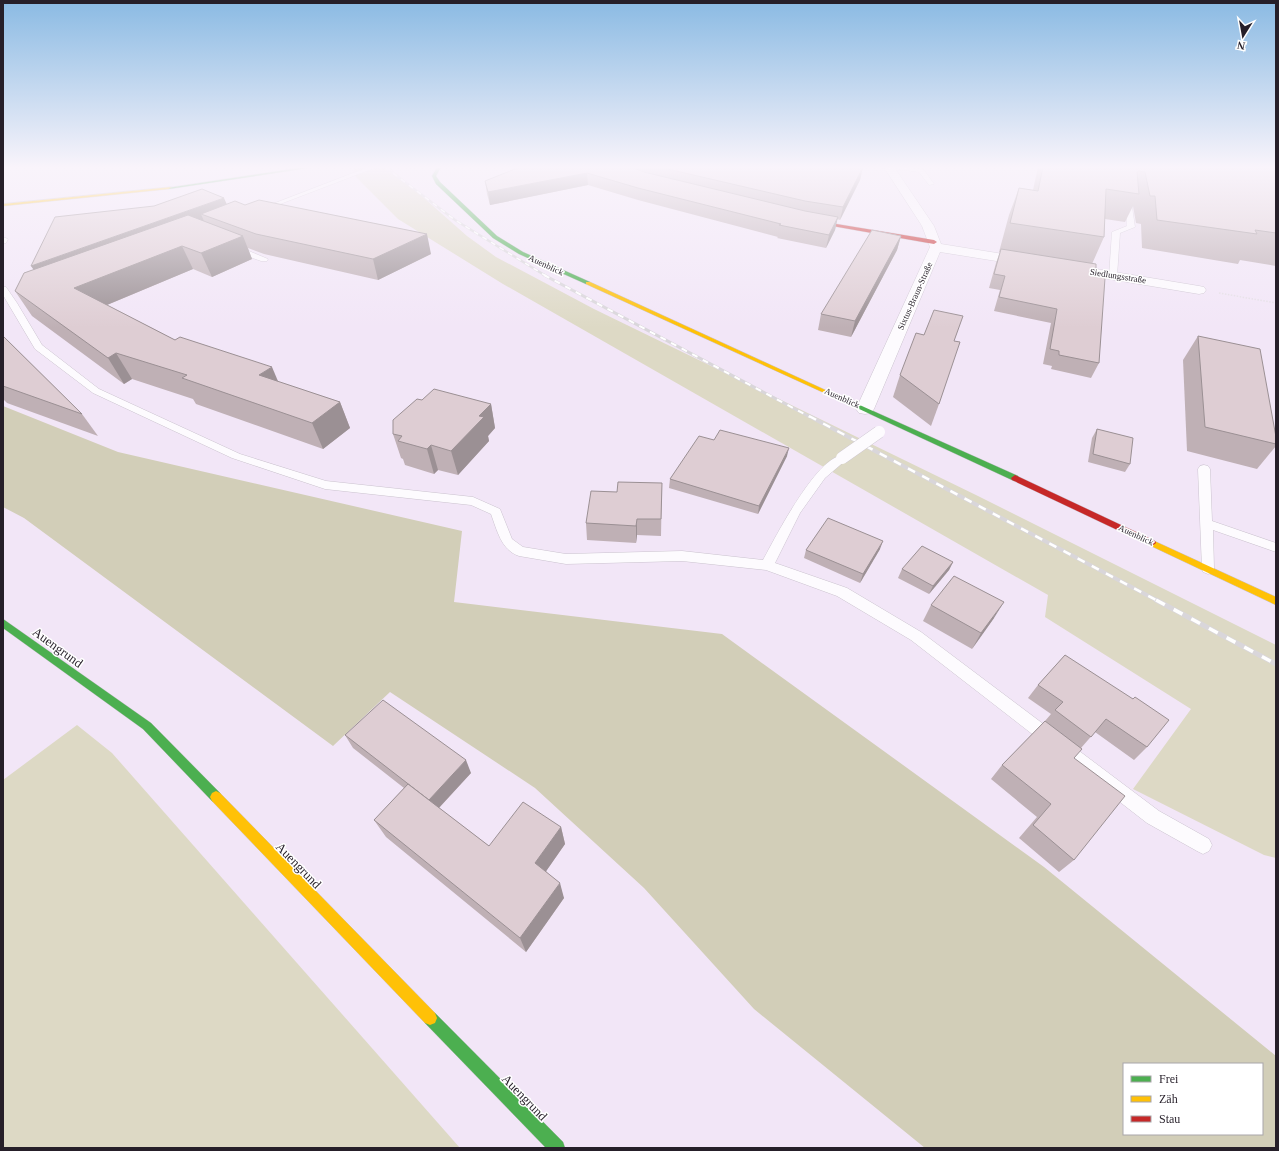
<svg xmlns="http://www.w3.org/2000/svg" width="1279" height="1151" font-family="Georgia,serif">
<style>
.green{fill:#ddd9c5}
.forest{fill:#d2ceb8;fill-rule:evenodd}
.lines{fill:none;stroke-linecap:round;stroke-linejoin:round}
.lane-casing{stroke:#cbc3cf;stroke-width:1}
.street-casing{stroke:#cbc3cf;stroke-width:1}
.fast-casing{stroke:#cbc3cf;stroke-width:1}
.slow-casing{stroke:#cbc3cf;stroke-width:1}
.jam-casing{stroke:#cbc3cf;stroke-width:1}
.path{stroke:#e4dfe5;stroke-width:1.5;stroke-dasharray:1.5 1.5;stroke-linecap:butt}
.lane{fill:#fdfbfe;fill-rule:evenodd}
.street{fill:#fdfbfe;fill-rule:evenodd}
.fast{fill:#4caf50;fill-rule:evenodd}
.slow{fill:#ffc107;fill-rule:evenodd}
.jam{fill:#c62828;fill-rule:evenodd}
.rail-far3-casing{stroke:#d9d6da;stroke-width:2.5}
.rail-far2-casing{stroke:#d9d6da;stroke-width:3}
.rail-far1-casing{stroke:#d9d6da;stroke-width:4}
.rail-casing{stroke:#d9d6da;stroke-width:5}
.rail-far3{stroke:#fff;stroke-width:1.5;stroke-dasharray:5;stroke-linecap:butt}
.rail-far2{stroke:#fff;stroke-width:2;stroke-dasharray:6;stroke-linecap:butt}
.rail-far1{stroke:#fff;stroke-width:2.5;stroke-dasharray:8;stroke-linecap:butt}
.rail{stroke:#fff;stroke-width:3.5;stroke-dasharray:10;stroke-linecap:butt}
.lane-bridge-casing{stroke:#cbc3cf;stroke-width:13;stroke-linecap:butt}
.lane-bridge{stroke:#fdfbfe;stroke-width:12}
.wall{fill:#bfb0b5}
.shaded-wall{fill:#9b9094}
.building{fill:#decdd3;stroke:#9b9094}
.labels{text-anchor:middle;stroke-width:3;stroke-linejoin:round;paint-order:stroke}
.far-street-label{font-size:9px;fill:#261f29;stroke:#fff}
.near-street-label{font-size:13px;fill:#261f29;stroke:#fff}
</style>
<rect width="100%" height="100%" fill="#f2e6f7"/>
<g class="green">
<path d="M353,167H389L467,236L496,257L594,309L978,496L1276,645V858L1264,855L1133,789L1191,709L1045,617L1048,595L503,284L398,219L356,177Z"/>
<path d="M77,725L112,753L460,1148H3V780Z"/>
</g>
<path class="forest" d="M3,406L118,452L462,531L454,602L722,634L1044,867L1276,1056V1148H925L754,1009L644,888L535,788L390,692L333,746L24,518L3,507ZM1124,1064H1262V1134H1124Z"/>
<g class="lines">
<defs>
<g id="lane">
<path d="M369,167H377L262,211L257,210Z"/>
<path d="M895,167L923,169L934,184L929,185L919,172L898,169Z"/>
<path d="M1126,199L1131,200L1135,227L1120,233L1117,276L1113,278L1109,276L1112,232L1127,226Z"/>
<path d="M3,237L8,239L6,243H3Z"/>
<path d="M231,246H237L268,259L267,261H261L231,250Z"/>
<path d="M3,287H6L17,303L42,345L99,389L240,454L326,481L473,497L500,509L512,539L523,547L566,554L682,551L763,560C774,540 820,449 846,456L848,458L846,460L825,478L800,513L775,563L847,588L921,632L1159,811L1209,839L1212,845L1209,851L1203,854L1197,851L1147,823L911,640L837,596L766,570L682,561L566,564L519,556C501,550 497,530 491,514L471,505L325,489L232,458L93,393L35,349L3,295Z"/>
<path d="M1204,465L1208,466L1210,469L1212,521L1276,543V552L1213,530L1214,569L1213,572L1208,574L1203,572L1202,569L1198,469L1200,466Z"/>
</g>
<g id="street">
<path d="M884,167H894L934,226L941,244L1028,258L1033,259L1035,262L1033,265L1028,266L940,252L874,409L871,413L865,414L859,413L856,409L930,247L922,226Z"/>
<path d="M1066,264L1199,286L1204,287L1206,290L1204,293L1199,294L1061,271L1059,268L1061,265Z"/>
</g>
<g id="fast">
<path d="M305,167H315L169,189L167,188Z"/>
<path d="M437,167H441L436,176L440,182L497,236L523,252L590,282V284H586L519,254L493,238L436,184L432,176Z"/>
<path d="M844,398L1018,476L1019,478L1015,481L1012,480L842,401L841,400Z"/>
<path d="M3,619L151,723L220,793L222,797L220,801L216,803L212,801L143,729L3,628Z"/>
<path d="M430,1011L435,1013L563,1142L565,1148H546L425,1023L423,1018L425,1013Z"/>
</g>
<g id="slow">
<path d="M171,187L169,189L3,206V204Z"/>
<path d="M586,282H590L847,400L846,401H842L586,284Z"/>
<path d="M1152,540L1276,597V605L1149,545L1148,543L1149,541Z"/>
<path d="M216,791L220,793L435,1013L437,1018L435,1023L430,1025L425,1023L212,801L210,797L212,793Z"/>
</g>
<g id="jam">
<path d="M806,219L934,240L937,242L934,244L804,221V219Z"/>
<path d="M1015,475L1155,541L1156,543L1152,546L1149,545L1012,480L1011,478Z"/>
</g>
</defs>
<use href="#lane" class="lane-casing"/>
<use href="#street" class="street-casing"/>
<use href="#fast" class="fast-casing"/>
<use href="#slow" class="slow-casing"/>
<use href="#jam" class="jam-casing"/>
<g class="path">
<path d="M407,167L415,170"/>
<path d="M1219,293L1276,303"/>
</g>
<use href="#lane" class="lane"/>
<use href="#street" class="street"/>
<use href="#fast" class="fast"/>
<use href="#slow" class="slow"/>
<use href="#jam" class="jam"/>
<defs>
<path id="rail-far3" d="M385,167L455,220L546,276"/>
<path id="rail-far2" d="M544,275L810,417"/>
<path id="rail-far1" d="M809,416L1158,601"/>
<path id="rail" d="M1156,600L1276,664"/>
</defs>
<use href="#rail-far3" class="rail-far3-casing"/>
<use href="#rail-far2" class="rail-far2-casing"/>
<use href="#rail-far1" class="rail-far1-casing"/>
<use href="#rail" class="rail-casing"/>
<use href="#rail-far3" class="rail-far3"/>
<use href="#rail-far2" class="rail-far2"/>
<use href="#rail-far1" class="rail-far1"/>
<use href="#rail" class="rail"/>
<defs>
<path id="lane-bridge" d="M842,458L879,432"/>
</defs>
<use href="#lane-bridge" class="lane-bridge-casing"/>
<use href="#lane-bridge" class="lane-bridge"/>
</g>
<g class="wall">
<path d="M637,167H863L860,180L840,220L837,219L835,230L826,248L777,238L778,237L638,200L588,185L490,205L487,194L485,181L637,169Z"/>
<path d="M1038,167H1276V266L1240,260L1238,264L1142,248L1141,224L1136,223L1133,206L1125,222L1105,219L1104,237L1092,264L1096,276L1099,363L1091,378L1051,369L1052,366L1043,364L1051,323L994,311L1000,290L989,288L996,263L1000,252H999L1009,215L1019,188L1033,190Z"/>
<path d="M227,204L245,205L431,254L378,280L264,254L248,248L252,259L212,277L193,269L107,305L175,340L278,382L340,402L350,428L323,449L196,404L193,399L132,379L124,384L32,316L15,291L24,273Z"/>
<path d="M901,236L897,250L851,337L818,330L821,314Z"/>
<path d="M924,335L954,341L939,404L931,426L893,397L900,375Z"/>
<path d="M3,336L82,414L98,436L7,403L3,399Z"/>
<path d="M1198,336L1276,437V446L1257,469L1187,451L1183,360Z"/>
<path d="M422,400L491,404L495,428L488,436L489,441L458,475L438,470L434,474L405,465L403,459L401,458L393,434Z"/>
<path d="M1097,429L1130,464L1125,472L1088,462L1092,438Z"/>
<path d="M714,440L787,456L758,514L669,488L670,479Z"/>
<path d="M662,483L661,536L637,535L636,543L587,540L586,523L617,492Z"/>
<path d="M880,549L860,583L804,558L806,550Z"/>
<path d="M953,562L949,570L929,594L898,578L902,569Z"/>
<path d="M931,605L994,618L972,649L923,621Z"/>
<path d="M1065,655L1147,747L1134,760L1095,732L1081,748L1074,758V860L1059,872L1019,838L1037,817L991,779L1002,765L1045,721L1051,714L1028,698L1038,685Z"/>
<path d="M345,735L471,773L439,808L489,846L561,827L565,844L546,871L564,898L526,952L386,837L374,820L404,788L353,748Z"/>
</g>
<g class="shaded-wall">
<path d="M863,167L860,180L840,220L843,207Z"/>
<path d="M587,173L588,185L490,205L488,192Z"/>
<path d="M224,198L232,216L201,214L206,226L45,286L31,266Z"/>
<path d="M838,217L835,230L826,248L829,235Z"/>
<path d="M427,234L431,254L378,280L373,259Z"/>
<path d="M243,236L252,259L212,277L201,253Z"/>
<path d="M901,236L897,250L851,337L855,321Z"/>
<path d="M182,246L193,269L90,312L74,288Z"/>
<path d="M116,353L132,379L124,384L108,358Z"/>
<path d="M272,367L283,393L259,375Z"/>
<path d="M340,402L350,428L323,449L312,423Z"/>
<path d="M491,404L495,428L488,436L489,441L458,475L451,451L479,416Z"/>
<path d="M431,445L438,470L434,474L427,449Z"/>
<path d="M789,448L787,456L758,514L759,506Z"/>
<path d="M637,519V535L636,543V526Z"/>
<path d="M883,541L880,549L860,583L863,574Z"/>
<path d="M953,562L949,570L929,594L933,586Z"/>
<path d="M1004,602L994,618L972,649L981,633Z"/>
<path d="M466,760L471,773L435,812L429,800Z"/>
<path d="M561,827L565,844L540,880L535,863Z"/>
<path d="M560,883L564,898L526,952L520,938Z"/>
</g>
<g class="building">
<path d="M520,167H631L644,172L805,211L838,217L829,235L779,225L781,224L638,188L587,173L488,192L485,181Z"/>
<path d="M659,167H863L843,207L805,201Z"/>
<path d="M1043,167H1276V233L1255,230L1257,234L1157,220L1155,196H1150L1145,172L1139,171L1137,172L1139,194L1106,189L1104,237L1010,223L1019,188L1038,191Z"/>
<path d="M202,189L224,198L31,266L55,217L154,206Z"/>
<path d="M259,200L427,234L373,259L256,234L201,214L235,201L245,205Z"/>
<path d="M188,215L243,236L201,253L182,246L74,288L175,340L180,337L272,367L259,375L340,402L312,423L182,378L187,375L116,353L108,358L15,291L24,273Z"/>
<path d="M872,230L901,236L855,321L821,314Z"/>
<path d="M1001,249L1096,264V276L1105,278L1099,363L1059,355V351L1050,349L1057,309L999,297L1005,276L994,274Z"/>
<path d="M934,310L963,316L954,341L960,342L939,404L900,375L916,333L924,335Z"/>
<path d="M3,336L82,414L3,386Z"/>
<path d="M1198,336L1260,349L1276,437V444L1205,427Z"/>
<path d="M434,389L491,404L479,416L484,417L451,451L431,445L427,449L398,441L402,436L393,434V420L417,399L422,400Z"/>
<path d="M1097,429L1133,438L1130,464L1093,454Z"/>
<path d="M720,430L789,448L759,506L670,479L699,436L714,440Z"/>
<path d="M618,482L662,483L661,519H637L636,526L586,523L591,491L617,492Z"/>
<path d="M828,518L883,541L863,574L806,550Z"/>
<path d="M922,546L953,562L933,586L902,569Z"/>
<path d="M954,576L1004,602L981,633L931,605Z"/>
<path d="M1065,655L1133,699L1135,697L1169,720L1147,747L1106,719L1091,737L1055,710L1063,702L1038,685Z"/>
<path d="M383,700L466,760L429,800L345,735Z"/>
<path d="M1045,721L1082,749L1074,758L1125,796L1074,860L1033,825L1051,804L1002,765Z"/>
<path d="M408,784L489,846L523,802L561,827L535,863L560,883L520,938L374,820Z"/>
</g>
<linearGradient id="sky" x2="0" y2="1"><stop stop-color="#8abae3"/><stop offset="0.51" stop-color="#f9f4fb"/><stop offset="1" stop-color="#f9f4fb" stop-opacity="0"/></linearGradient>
<rect width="1279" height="328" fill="url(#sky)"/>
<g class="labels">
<g class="far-street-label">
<text transform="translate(546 265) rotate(25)" y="3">Auenblick</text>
<text transform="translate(1118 276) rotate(9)" y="3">Siedlungsstraße</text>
<text transform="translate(915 296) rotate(-66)" y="3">Sixtus-Braun-Straße</text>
<text transform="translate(842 398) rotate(24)" y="3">Auenblick</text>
<text transform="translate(1136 535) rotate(25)" y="3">Auenblick</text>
</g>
<g class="near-street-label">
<text transform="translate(58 647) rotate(36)" y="5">Auengrund</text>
<text transform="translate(299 865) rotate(46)" y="5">Auengrund</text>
<text transform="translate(525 1097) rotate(46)" y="5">Auengrund</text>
</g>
</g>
<rect width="1279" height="1151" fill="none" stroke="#261f29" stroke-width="8"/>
<rect x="1123" y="1063" width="140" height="72" fill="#ffffff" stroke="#a8a5a9"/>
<rect x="1131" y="1076" width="20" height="6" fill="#4caf50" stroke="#a8a5a9"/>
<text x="1159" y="1083" font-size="12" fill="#261f29">Frei</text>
<rect x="1131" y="1096" width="20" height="6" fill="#ffc107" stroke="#a8a5a9"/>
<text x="1159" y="1103" font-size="12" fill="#261f29">Zäh</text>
<rect x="1131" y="1116" width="20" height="6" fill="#c62828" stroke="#a8a5a9"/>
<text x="1159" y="1123" font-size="12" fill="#261f29">Stau</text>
<g transform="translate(1243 36) rotate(191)" stroke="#ffffff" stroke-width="3" paint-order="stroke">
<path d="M0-3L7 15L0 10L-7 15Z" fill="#261f29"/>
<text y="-6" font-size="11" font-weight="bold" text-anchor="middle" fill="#261f29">N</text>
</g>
</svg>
